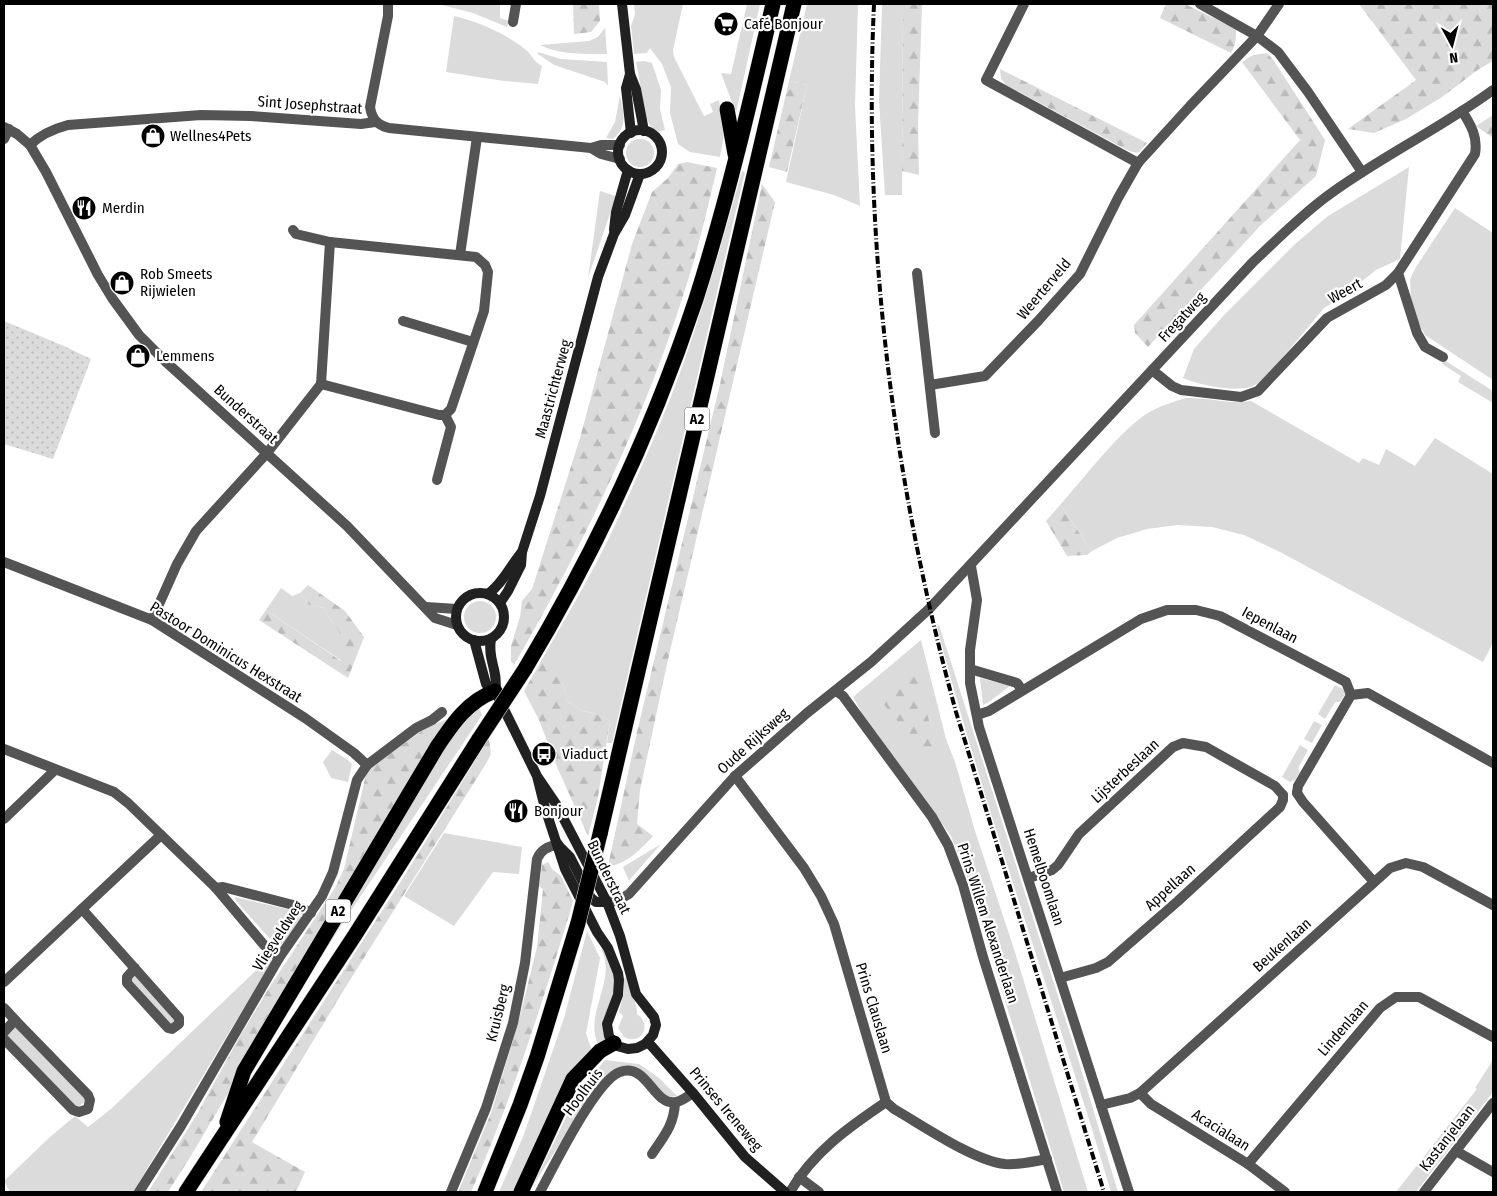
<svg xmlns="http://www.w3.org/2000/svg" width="1497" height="1196" font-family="'Fira Sans Condensed',sans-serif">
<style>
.grass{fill:#dbdbdb}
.forest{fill:url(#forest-firs)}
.park{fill:url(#park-dots)}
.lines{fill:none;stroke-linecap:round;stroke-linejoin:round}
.motorway-casing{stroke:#dbdbdb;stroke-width:16}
.minor{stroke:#545454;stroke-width:10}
.tertiary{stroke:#545454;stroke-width:10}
.secondary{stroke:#212121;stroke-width:10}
.motorway{stroke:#000;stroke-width:15}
.rail{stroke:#000;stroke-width:4;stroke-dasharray:8 2.5 1 2.5;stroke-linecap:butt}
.motorway-bridge-casing{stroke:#dbdbdb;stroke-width:16;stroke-linecap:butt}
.motorway-bridge{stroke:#000;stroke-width:15}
.labels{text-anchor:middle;stroke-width:4.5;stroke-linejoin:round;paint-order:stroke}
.shield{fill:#fff;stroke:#4c4c4c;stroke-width:1}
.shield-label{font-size:14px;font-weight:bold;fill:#000}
.poi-label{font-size:15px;fill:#000;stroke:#fff;text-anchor:start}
.street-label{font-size:15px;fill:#000;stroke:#fff}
</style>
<defs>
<pattern id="forest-firs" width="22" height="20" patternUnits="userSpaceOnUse" patternTransform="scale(1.25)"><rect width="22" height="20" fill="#dbdbdb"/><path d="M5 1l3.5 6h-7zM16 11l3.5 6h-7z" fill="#bababa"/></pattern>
<pattern id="park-dots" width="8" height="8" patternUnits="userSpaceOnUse" patternTransform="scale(1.25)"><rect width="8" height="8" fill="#dbdbdb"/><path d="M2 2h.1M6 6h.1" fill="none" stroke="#bababa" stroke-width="1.8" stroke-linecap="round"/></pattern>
</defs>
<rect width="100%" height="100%" fill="#fff"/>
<g class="grass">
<path d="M438,4H500V18L509,21L507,27L473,13Z"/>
<path d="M634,4H683L673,50L674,57L704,116L713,112L710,104L719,100L724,135L720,157L690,152L678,144L670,113L671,87L662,64L650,48L647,53L634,54L631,26L635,14Z"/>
<path d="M747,4H760L736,113L721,73L731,74Z"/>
<path d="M807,4H858L855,106L860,206L834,195L786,182L807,85L789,81Z"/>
<path d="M882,4H903L902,195H885L879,101Z"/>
<path d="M454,16C479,22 505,33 526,50C532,55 534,62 542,66L538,84L504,81L446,72Z"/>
<path d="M605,28L607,54C585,54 560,55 540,45L589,41L598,37Z"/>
<path d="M538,52L561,59L607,62L608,86L605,82L554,65L538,54Z"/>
<path d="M644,61L652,63L661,90L660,109L665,130L657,132C651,128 648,123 646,116L636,62Z"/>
<path d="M620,95C623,113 629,125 613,139L606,138L615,122Z"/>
<circle cx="640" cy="153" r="14"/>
<path d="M1409,167L1400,259L1376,270L1345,295L1324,308L1264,380C1259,382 1254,386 1250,387C1233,392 1199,385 1183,378L1194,349L1225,314L1294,245L1328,216Z"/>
<path d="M742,171L745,172L612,743H607L610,721L594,713L582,711L568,702L562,683L540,663C566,617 594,571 616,523C641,469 666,413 686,356C707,295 725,233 742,171Z"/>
<path d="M600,191L616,196L588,278Z"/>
<path d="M1455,208L1493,233V380L1425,335L1415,316L1411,299L1410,279L1416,267Z"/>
<path d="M1444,360L1493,391V403L1458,382L1461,376L1442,364Z"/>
<path d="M1186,398C1208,397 1231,405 1251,401L1359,463L1363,458L1379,465L1386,449L1415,466L1435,438L1493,474V643L1483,662L1282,553L1244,535L1212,527L1177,525L1147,529L1117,538L1092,551L1060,505C1085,477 1116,435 1146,414C1159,406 1173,402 1186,398Z"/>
<path d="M281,588L292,596L300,593L309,605L324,608C326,616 333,621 338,628C344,638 344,651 342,661L266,610Z"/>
<circle cx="480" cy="617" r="16"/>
<path d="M939,625L1076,1052L1118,1192H1111C1055,1003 987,818 937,627Z"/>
<path d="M921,640L946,739L955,762L975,831L1014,949L1088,1192H1064L967,877L951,836L863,715L853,697Z"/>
<path d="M980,678L1010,686L989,702L983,705Z"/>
<path d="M1335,685L1343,689L1345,694L1340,702H1335L1325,719L1318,714Z"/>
<path d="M478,705L482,715L342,924L276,1027L447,740Z"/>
<path d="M1314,721L1322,725L1312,743L1304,739Z"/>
<path d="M1300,745L1308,750L1298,768L1300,772L1295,780L1290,782L1282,777Z"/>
<path d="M332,750L348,760L352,764L348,782L331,778L323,762Z"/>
<path d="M444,833L522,847L519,874L493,872L454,926L404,896Z"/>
<path d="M661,844L632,877L629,881L623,867Z"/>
<path d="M235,897L295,911L301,916C297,927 291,942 280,946L271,940L236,901Z"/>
<path d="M587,931L600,958L586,1034L593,1053L517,1192H499L523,1137L564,1018Z"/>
<path d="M604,948C609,960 615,972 615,985C615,1010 595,1013 606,1041L599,1046C582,1015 618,980 601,949Z"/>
<path d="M269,958L272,961L133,1192H8L9,1190L4,1181L50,1137L75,1116L88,1127L111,1109Z"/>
<path d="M137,974L177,1021L170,1027L129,981Z"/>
<path d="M628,977C630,985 638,1009 637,1014C653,1025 641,1046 624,1037L618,1028L623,1016L619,1012L624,992V978Z"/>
<path d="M15,1027L87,1099L78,1108L6,1036Z"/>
<path d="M605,1060L639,1064L659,1078L677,1096L668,1097C648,1083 645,1060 616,1069L570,1128L532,1187L577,1095Z"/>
<path d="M1493,1060V1092L1416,1192H1396L1477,1089L1475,1088Z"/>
</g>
<g class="forest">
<path d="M573,4H599L600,21L591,32L574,34Z"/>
<path d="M903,4H922L918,125L919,175L902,171Z"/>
<path d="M1166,4H1185L1236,29C1236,38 1236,45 1231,53L1160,18Z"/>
<path d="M1359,4H1493V61L1479,69L1442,97L1406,119L1374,133L1348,129L1416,80Z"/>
<path d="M1267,53L1274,61L1325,140L1316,176L1260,226L1148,347L1135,333L1134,325L1300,140L1242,62L1253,55Z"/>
<path d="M1000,69L1147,143L1138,153L1129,151L1006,85L1001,79Z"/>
<path d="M789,81L807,85L787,172L769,167Z"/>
<path d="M1493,115V138L1476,126Z"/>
<path d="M687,162L717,168C707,211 697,254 683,296C643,422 580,551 514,665L511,661V646L520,617L522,601L532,589L580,438L632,244L652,192L668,178L678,164Z"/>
<path d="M762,184L775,202L667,664L640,790L637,824L653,836C642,848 626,865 608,866L637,732L720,384Z"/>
<path d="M1060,505L1092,551L1087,555L1067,556L1046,521Z"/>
<path d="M308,585L345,611L364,637L348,678L259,620L266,610L341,661C345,646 342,633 333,622C329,617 325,614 324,608L309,605L300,593Z"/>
<path d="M540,663H552L562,683L568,702L582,711L594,713L610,721L598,797L588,836L558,769L539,720L524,691Z"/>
<path d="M914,665L935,743V751L931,758H928L881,701V697Z"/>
<path d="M451,718L189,1159L168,1192H148L196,1116L240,1036L271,985L335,888L344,869L367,770L427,727Z"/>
<path d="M489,738L491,754L487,762L345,988L252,1142L305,1172L296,1192H201L405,875Z"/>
<path d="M548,862L552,869L561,876L573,901L570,912C541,1007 511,1101 471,1192H458L491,1113L519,1020L537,947L543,889L539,886L542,865Z"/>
</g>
<path class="park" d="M4,321L64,346L91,359L53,459L4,444Z"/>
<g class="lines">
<defs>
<g id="motorway">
<path d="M727,109L735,154"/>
<path d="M525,669C595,552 653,429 696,299C727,202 750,103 773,4"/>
<path d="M600,834L794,4"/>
<path d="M227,1122L244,1071L437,747C453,723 468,701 495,691"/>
<path d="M186,1192L355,935L479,739"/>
<path d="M485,1192L520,1105L537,1057L578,923"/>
<path d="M521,1192L573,1079L600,1051L614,1043"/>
</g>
</defs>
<use href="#motorway" class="motorway-casing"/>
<g class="minor">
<path d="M1024,4L986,80L1138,163"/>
<path d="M1200,4L1257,36L1278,52L1308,92L1362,172"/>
<path d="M513,22L516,4"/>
<path d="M4,139L9,129"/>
<path d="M30,145C41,134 53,129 68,125L201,115L251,116L361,124L375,122"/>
<path d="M293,230L296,234L330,242L476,257L485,265L488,272L484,311L451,409L445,415H439L321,384"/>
<path d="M460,255L477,137"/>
<path d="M917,273L935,433"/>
<path d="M1398,273L1417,333L1425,347L1443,357"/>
<path d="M403,321L473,342"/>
<path d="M1152,370L1172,386L1181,390L1241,397L1258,391L1327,318L1386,285L1398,273L1475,154C1478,137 1471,125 1462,111"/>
<path d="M930,385L985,376L1038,321L1080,274L1118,198L1138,163L1190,106L1257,36L1279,4"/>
<path d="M437,480L451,427L445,415"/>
<path d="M4,562L152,620L305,718L354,753L367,765"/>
<path d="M971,566L977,600L970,650V683L979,727L1129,1192"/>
<path d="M152,620L177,564L196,531L267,453L321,384L330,242"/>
<path d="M970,669L1017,683L1022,690"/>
<path d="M836,691L843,696L932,817L948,845L963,885L983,957L1057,1192"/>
<path d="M977,715L989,711L1141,619L1167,610H1196L1220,616L1346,682L1351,695L1368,693L1493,763"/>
<path d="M4,749L114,792L128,803L216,888L264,945L279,958"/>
<path d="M735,776L804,868L821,896L834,924L886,1102L894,1109C922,1125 974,1161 1005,1164C1019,1165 1033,1162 1047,1159"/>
<path d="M1297,793L1303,802L1374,882"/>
<path d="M1297,793L1298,786L1351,695"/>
<path d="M4,819L55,770"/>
<path d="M1029,878L1052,870L1058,865L1079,834L1173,747L1183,743L1206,747L1275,786L1283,795"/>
<path d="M216,888L223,887L297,906L311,913"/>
<path d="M82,909L179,1018V1024L172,1029L168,1028L127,983V977L135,968"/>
<path d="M1060,978L1096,968L1108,962L1178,901L1280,807L1283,800V795"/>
<path d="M4,982L161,835"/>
<path d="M4,1008L15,1020"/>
<path d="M4,1032L15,1020L88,1095L90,1100L88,1109L79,1112L73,1110L4,1039"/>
<path d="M1140,1093L1151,1104L1248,1164L1285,1192"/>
<path d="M1101,1105L1130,1098L1140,1093L1390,868L1406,863L1423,867L1493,905"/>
<path d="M1456,1151L1493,1172"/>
<path d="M652,1154C664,1136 674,1125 675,1103"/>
<path d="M1248,1164L1380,1008L1396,997H1419L1493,1037"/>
<path d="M799,1177L819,1192"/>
<path d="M139,1192L181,1126L279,958L322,896L333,872L357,780L367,765L416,728L432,720L442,712"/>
<path d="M540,1192C553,1168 596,1080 620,1072C647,1062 654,1107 676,1102C682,1101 688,1096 693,1093"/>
<path d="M790,1192C813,1152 849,1127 886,1102"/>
<path d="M1424,1192L1493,1103"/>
</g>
<g class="tertiary">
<path d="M388,4V16L370,107C372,119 377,125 389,128L591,148L601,154L620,159"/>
<path d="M4,127L17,134L30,145L46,172L98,275L112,298L139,335L166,362L347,526L435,618L457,625"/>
<path d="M591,148L601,145H620"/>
<path d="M426,607L457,609"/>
<path d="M607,902L617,901L629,894L735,776L807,713L871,662L929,609L1253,262C1278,239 1302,214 1330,194C1382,156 1441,128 1493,90"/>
<path d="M451,1192L486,1108L513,1023L525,963L537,859C541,849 548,847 558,844"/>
</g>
<g class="secondary">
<path d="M622,4L630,74L636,89L644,131"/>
<path d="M630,74L626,88L631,133"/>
<circle cx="640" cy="152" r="22"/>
<path d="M614,230L616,212L628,170"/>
<circle cx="480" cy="617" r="24"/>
<path d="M488,594C503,583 510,566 522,552"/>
<path d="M500,603L508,591L521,565L522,552L540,496L598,277L614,234L625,215L640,174"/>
<path d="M491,639C487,660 499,671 495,691"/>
<path d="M474,640L486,684L495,691L537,776L556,804L607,902L620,936L636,994L654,1017L656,1025L653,1035L645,1044L637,1048L628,1049L617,1046L609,1036L607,1024L618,995L619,980L618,973L608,948L597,932L565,869L545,808L537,776"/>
<path d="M558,845L570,857L591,898L596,902H607"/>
<path d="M648,1042L693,1093L745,1157L785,1192"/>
</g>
<use href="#motorway" class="motorway"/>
<path class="rail" d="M874,4C863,242 893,482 956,712L1104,1192"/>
<defs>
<g id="motorway-bridge">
<path d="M479,739L525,669"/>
<path d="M578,923L600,834"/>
</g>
</defs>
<use href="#motorway-bridge" class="motorway-bridge-casing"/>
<use href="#motorway-bridge" class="motorway-bridge"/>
</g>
<defs>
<symbol id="supermarket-disc" viewBox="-11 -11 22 22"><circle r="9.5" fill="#000" stroke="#fff"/><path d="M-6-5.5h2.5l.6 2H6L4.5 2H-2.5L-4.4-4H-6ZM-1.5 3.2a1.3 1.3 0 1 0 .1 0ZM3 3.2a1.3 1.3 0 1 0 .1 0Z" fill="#fff"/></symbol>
<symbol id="shop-disc" viewBox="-11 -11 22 22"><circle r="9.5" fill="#000" stroke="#fff"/><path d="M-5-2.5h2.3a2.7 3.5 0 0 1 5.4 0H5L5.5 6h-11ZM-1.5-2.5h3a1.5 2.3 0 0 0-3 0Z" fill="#fff"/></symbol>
<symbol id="restaurant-disc" viewBox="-11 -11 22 22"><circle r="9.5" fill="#000" stroke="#fff"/><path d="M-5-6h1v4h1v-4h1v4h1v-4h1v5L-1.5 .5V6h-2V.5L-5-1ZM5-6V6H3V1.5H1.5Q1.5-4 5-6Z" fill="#fff"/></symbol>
<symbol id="bus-disc" viewBox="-11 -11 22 22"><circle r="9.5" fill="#000" stroke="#fff"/><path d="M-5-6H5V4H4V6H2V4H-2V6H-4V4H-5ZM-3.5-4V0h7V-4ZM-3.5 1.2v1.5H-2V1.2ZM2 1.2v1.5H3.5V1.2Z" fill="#fff"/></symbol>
</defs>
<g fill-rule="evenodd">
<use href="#supermarket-disc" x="712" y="10" width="28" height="28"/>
<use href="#shop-disc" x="139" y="122" width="28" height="28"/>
<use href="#restaurant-disc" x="70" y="194" width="28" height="28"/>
<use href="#shop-disc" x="108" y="269" width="28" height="28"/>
<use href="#shop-disc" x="124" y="342" width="28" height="28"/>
<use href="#bus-disc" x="530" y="740" width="28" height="28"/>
<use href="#restaurant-disc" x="502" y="797" width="28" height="28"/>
</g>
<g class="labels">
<g class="shield">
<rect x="684.5" y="407.5" width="25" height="23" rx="4"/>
<rect x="325.5" y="899.5" width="25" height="23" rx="4"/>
</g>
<g class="shield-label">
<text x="697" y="424">A2</text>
<text x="338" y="916">A2</text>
</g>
<g class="poi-label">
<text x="744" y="29">Café Bonjour</text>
<text x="170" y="141">Wellnes4Pets</text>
<text x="102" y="213">Merdin</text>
<text x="140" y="279">Rob Smeets<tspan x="140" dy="17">Rijwielen</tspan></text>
<text x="156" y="361">Lemmens</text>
<text x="562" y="759">Viaduct</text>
<text x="534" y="816">Bonjour</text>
</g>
<g class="street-label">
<text transform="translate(310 105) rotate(4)" y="5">Sint Josephstraat</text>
<text transform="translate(1044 289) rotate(-50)" y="5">Weerterveld</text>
<text transform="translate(1345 291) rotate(-29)" y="5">Weert</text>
<text transform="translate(1182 317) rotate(-47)" y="5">Fregatweg</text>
<text transform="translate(553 389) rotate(-75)" y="5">Maastrichterweg</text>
<text transform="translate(246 414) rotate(42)" y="5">Bunderstraat</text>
<text transform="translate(1270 625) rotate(28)" y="5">Iepenlaan</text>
<text transform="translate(226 652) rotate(32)" y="5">Pastoor Dominicus Hexstraat</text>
<text transform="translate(753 741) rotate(-42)" y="5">Oude Rijksweg</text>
<text transform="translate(1125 771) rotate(-43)" y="5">Lijsterbeslaan</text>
<text transform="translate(609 877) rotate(64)" y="5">Bunderstraat</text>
<text transform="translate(1044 877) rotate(72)" y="5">Hemelboomlaan</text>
<text transform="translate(1170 887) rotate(-42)" y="5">Appellaan</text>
<text transform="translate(988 923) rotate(72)" y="5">Prins Willem Alexanderlaan</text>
<text transform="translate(278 936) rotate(-57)" y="5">Vliegveldweg</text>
<text transform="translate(1282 945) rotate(-42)" y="5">Beukenlaan</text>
<text transform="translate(874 1008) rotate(73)" y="5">Prins Clauslaan</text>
<text transform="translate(498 1013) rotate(-76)" y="5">Kruisberg</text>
<text transform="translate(1343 1028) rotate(-49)" y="5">Lindenlaan</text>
<text transform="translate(583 1092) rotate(-53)" y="5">Hoolhuis</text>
<text transform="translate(726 1109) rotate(50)" y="5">Prinses Ireneweg</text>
<text transform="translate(1221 1130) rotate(32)" y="5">Acacialaan</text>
<text transform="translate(1447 1138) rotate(-52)" y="5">Kastanjelaan</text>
</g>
</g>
<rect width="1497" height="1196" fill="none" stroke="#000000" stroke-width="10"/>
<g transform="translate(1452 45) rotate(173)" stroke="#ffffff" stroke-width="4" paint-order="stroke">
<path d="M0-4L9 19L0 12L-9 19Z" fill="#000000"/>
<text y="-8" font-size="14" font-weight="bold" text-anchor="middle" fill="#000000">N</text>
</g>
</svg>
